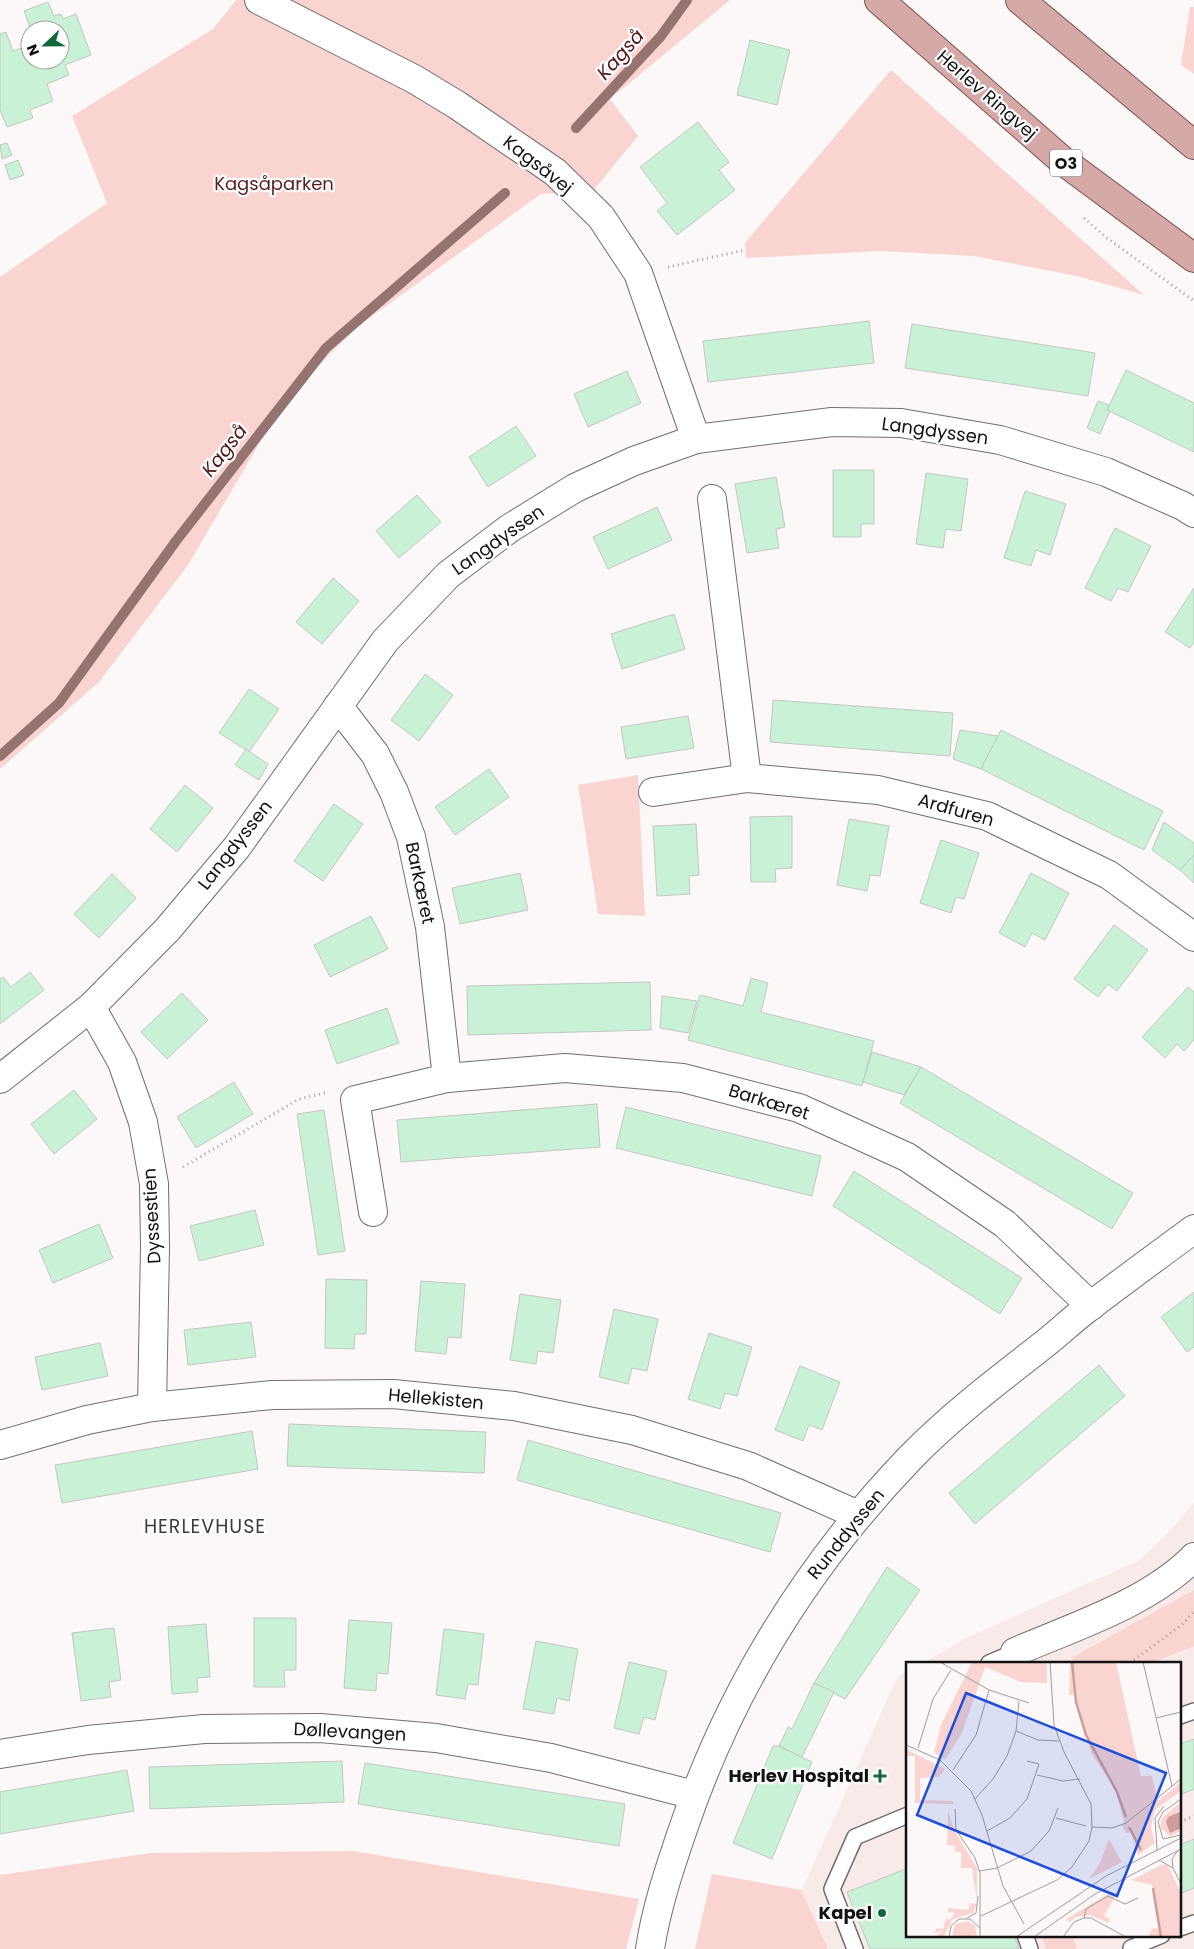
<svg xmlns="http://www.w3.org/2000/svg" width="1194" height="1949" font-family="Poppins,sans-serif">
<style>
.built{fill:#f8eae8}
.green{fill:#fad4d1}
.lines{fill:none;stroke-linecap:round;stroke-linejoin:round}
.stream{stroke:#947371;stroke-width:10}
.building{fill:#c9f1d5;stroke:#c3c7c4}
.lane-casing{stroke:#726e6e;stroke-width:18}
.street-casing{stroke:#726e6e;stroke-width:30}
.primary-casing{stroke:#7e4f4c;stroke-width:30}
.path{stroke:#a39f9f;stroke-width:3;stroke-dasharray:1 4;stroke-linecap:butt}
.lane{stroke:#fff;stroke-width:15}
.street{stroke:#fff;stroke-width:28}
.primary{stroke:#d4a9a7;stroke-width:28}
.poi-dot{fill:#11683a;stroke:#fff;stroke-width:2}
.labels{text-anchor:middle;stroke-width:4.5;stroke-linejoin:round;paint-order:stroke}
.shield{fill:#fff;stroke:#5a5858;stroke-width:1}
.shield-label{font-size:16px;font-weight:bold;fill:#131111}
.street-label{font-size:18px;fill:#131111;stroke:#fff}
.park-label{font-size:18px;fill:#581e1e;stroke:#fff}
.poi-label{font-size:18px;font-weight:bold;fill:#131111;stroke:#fff;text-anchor:end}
.water-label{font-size:19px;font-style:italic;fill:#501617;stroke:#fff}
.neighbourhood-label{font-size:19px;letter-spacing:1px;fill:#3f3b3b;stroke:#fff}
.inset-river{fill:none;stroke:#cc9d9a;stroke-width:2.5}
.inset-road{fill:none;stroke:#9f9c9c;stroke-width:1}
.view{fill:#1d4ed8;fill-opacity:0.15;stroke:#1d4ed8;stroke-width:2.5}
.inset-edge{fill:none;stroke:#131111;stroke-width:2.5}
</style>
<rect width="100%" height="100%" fill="#fdf8f8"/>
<path class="built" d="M1194,1503V1949H695L712,1874L802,1890L897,1677L908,1671V1935H1180V1663H923L966,1638L1138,1561L1165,1536Z"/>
<g class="green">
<path d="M236,0H730L610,99L638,136L593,191L541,194L357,327L286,398L188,565L99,682L0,769V277L107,203L72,116L213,29Z"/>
<path d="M1190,7H1194V74L1181,65Z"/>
<path d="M891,70L1144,295L1077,276L974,256L882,251L746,258L745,243Z"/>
<path d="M638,775L645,916L598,914L578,785Z"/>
<path d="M1194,1590V1646L1151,1663H1071L1073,1657Z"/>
<path d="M353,1851L639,1899L626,1949H0V1875L151,1853Z"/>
<path d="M712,1874L801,1890L828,1949H695Z"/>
<path d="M1041,1935H1072L1077,1949H1046Z"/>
</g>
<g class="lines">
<g class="stream">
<path d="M576,128L661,36L687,0"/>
<path d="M0,756L59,703L176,541L326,348L505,193"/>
</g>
</g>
<g class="building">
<path d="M48,2L54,16L61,14L63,19L76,14L91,55L65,65L69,75L47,84L53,101L30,110L33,118L7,127L0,110V34L6,32L13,51L30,45L25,32L30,31V60H60V30H31L24,11Z"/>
<path d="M750,40L790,50L777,105L737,95Z"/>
<path d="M698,122L729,162L719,170L735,190L677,235L657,211L667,203L640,167Z"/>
<path d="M7,143L12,155L2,159L0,145Z"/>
<path d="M18,160L24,175L10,180L5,165Z"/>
<path d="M869,321L874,363L708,382L703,341Z"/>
<path d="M912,324L1095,353L1088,396L905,368Z"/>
<path d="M1126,370L1194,403V452L1107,410Z"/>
<path d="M627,371L641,403L588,427L574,394Z"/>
<path d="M1098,401L1109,405L1107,410L1110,411L1100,434L1087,428Z"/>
<path d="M516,426L536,456L488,487L469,457Z"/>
<path d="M833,470H874V524H861V537H833Z"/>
<path d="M926,473L968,479L961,531L946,529L943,548L916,544Z"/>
<path d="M776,477L785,527L776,529L779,548L747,553L735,484Z"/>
<path d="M1025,491L1066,504L1050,555L1036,550L1031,566L1004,558Z"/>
<path d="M417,495L441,522L399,558L376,531Z"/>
<path d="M657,507L672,540L608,569L593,537Z"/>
<path d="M1115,528L1151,546L1128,592L1118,588L1111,601L1085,588Z"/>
<path d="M333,578L359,601L322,644L296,622Z"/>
<path d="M1194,588V642L1190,648L1165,632Z"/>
<path d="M674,614L685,649L622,669L611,634Z"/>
<path d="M425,674L453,695L419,741L391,720Z"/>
<path d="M249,689L279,709L249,752L219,733Z"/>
<path d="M773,700L953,713L950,756L770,742Z"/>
<path d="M688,716L694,748L626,759L621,727Z"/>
<path d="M960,730L998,736L981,769L953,759Z"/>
<path d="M1001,730L1163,811L1144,850L981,769Z"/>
<path d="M246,749L268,764L259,780L235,765Z"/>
<path d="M489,769L509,797L455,835L435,807Z"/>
<path d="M185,785L213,808L177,852L150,829Z"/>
<path d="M334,804L363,824L323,881L294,861Z"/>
<path d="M792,816V868L775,869L776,882H751L750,817Z"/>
<path d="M849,819L889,826L880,876L870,875L867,891L837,885Z"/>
<path d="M1164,822L1194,843V855L1180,870L1152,850Z"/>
<path d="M696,824L699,875L689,876L690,894L657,896L653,826Z"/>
<path d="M941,840L979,853L964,899L956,897L951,913L920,903Z"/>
<path d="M1194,855V883L1180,870Z"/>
<path d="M520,873L528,910L460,924L452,888Z"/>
<path d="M1031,873L1069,893L1045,940L1032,933L1025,947L999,933Z"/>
<path d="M112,874L136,898L99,938L74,914Z"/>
<path d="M371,916L388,949L330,977L314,945Z"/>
<path d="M1114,925L1148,950L1117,991L1108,984L1098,997L1074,979Z"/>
<path d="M30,972L44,990L0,1024V979L3,977L11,987Z"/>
<path d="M751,978L768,983L761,1012L874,1041L862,1086L688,1040L700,995L743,1006Z"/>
<path d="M650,982L651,1030L468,1035L467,986Z"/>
<path d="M1188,987L1194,992V1040L1184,1051L1177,1044L1165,1058L1142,1037Z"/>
<path d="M182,993L208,1020L167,1059L141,1032Z"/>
<path d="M662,996L697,1001L688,1033L660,1028Z"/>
<path d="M387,1008L399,1043L337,1064L325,1030Z"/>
<path d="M872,1052L921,1067L904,1095L863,1082Z"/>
<path d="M921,1067L1133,1193L1112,1229L900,1103Z"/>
<path d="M234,1082L253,1114L196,1148L177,1117Z"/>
<path d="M74,1090L97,1119L54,1154L31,1124Z"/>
<path d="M597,1104L600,1147L401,1162L397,1120Z"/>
<path d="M626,1107L821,1156L812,1196L616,1148Z"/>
<path d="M324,1110L345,1251L318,1255L297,1114Z"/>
<path d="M854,1171L1022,1278L1000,1314L833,1206Z"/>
<path d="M255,1210L264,1245L199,1261L190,1226Z"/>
<path d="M99,1224L113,1258L53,1283L39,1250Z"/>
<path d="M326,1279L367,1280L366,1334H355L354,1349L325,1348Z"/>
<path d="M421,1281L465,1284L461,1338L448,1337L446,1354L415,1351Z"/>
<path d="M1194,1292V1347L1187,1352L1161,1317Z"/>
<path d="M520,1294L561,1300L553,1353L538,1351L536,1364L510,1360Z"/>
<path d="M614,1309L658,1319L647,1371L632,1368L628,1384L599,1377Z"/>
<path d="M251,1322L256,1357L188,1365L184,1330Z"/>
<path d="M709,1333L752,1347L737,1396L725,1393L720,1409L688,1399Z"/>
<path d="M100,1343L108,1376L42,1390L35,1357Z"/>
<path d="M1099,1365L1125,1396L975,1524L949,1493Z"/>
<path d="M800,1366L840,1382L822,1430L809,1425L803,1441L775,1430Z"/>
<path d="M289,1424L486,1432L484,1473L287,1466Z"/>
<path d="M252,1431L258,1469L62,1503L55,1465Z"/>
<path d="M528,1440L781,1513L770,1552L517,1480Z"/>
<path d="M887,1567L920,1590L845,1699L814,1683Z"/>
<path d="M254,1618H296V1670H284L285,1687H254Z"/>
<path d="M349,1620L392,1623L388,1674L377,1673L376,1691L344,1688Z"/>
<path d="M206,1624L210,1677L197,1678L198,1692L172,1694L168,1627Z"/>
<path d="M114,1628L121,1680L109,1682L111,1697L81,1701L72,1633Z"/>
<path d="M444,1629L484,1634L478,1685L468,1684L465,1699L436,1695Z"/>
<path d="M536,1641L578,1649L569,1701L557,1698L554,1714L523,1709Z"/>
<path d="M629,1662L667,1671L655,1720L644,1717L639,1734L614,1728Z"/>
<path d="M814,1683L834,1692L802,1757L779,1746L788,1727L792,1729Z"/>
<path d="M1194,1739V1789L1180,1795V1744Z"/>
<path d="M773,1746H779L812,1762L772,1859L733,1843Z"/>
<path d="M342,1761L344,1802L150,1809L149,1767Z"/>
<path d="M365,1763L625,1804L619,1846L358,1804Z"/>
<path d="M127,1770L134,1811L0,1834V1792Z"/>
<path d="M1194,1839V1888L1180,1894V1845Z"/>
<path d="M908,1868V1935H1014L1019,1949H870L847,1892Z"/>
</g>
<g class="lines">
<defs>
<g id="lane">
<path d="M989,1663L1015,1652L1017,1657"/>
<path d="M1180,1716L1194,1711"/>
<path d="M1180,1928L1194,1923"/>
<path d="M1025,1935L1030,1949"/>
<path d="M1131,1948L1162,1935"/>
<path d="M855,1949L832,1889L855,1837L908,1815"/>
</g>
<g id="street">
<path d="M259,0L414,79L457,105L555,172L601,217L638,273L696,439"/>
<path d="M712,499L747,778"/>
<path d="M338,706L375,754L394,792L411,837L430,927L447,1078"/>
<path d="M653,792L747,778L878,790L987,816L1109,875L1194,937"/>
<path d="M91,1007L122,1062L143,1122L154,1184L155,1247L152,1407"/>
<path d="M0,1079L91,1007L167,930L237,847L385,641L448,575L510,528L575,488L634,461L696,439L832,422L901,423L1000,440L1106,472L1183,506L1194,513"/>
<path d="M373,1212L355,1100L447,1078L565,1068L683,1078L799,1108L907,1157L1005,1224L1091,1306"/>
<path d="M0,1445L87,1420L152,1407L272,1395L393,1394L514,1406L632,1430L748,1466L858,1515"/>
<path d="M1015,1652C1073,1627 1149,1603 1194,1557"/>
<path d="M0,1754L88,1740L204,1729L320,1728L436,1738L551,1758L694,1795"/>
<path d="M650,1949C656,1909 669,1870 682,1832C729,1691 808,1564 911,1457C951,1416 997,1381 1042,1346C1060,1332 1075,1317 1093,1304C1126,1279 1160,1254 1194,1229"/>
</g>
<g id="primary">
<path d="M879,0L1063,161L1194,258"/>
<path d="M1020,0L1194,145"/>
</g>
</defs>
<use href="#lane" class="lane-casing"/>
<use href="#street" class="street-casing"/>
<use href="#primary" class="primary-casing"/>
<g class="path">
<path d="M1084,218L1107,238L1194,301"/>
<path d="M668,267L745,250"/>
<path d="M183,1167L299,1099L325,1093"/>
<path d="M1130,1663L1184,1623L1194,1611"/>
<path d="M1180,1822L1194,1816"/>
</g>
<use href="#lane" class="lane"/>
<use href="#street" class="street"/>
<use href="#primary" class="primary"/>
</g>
<g class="poi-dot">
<path d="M877.5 1768.5h5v5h5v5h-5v5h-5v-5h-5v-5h5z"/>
<circle cx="882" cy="1913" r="5"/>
</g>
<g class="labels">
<rect class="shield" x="1050" y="149.5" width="32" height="27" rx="4"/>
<g class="shield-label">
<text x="1066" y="169">O3</text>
</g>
<g class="street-label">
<text transform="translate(987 95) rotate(41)" y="6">Herlev Ringvej</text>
<text transform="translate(538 165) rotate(38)" y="6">Kagsåvej</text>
<text transform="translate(935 431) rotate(8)" y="6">Langdyssen</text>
<text transform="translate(498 540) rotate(-35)" y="6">Langdyssen</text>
<text transform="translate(956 810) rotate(16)" y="6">Ardfuren</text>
<text transform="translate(235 845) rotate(-52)" y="6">Langdyssen</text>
<text transform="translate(420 883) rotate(78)" y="6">Barkæret</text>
<text transform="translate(769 1102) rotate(17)" y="6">Barkæret</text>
<text transform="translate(152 1216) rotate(-93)" y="6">Dyssestien</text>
<text transform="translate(436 1399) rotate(5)" y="6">Hellekisten</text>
<text transform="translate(846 1534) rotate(-51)" y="6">Runddyssen</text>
<text transform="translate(350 1732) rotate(3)" y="6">Døllevangen</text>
</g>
<g class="park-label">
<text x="274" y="190">Kagsåparken</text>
</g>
<g class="poi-label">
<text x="869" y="1782">Herlev Hospital</text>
<text x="872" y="1919">Kapel</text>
</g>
<g class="water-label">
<text transform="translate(620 54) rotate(-48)" y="7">Kagså</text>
<text transform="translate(224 450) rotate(-52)" y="7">Kagså</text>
</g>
<g class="neighbourhood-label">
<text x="205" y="1533">HERLEVHUSE</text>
</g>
</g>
<g transform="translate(906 1662)">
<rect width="275" height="275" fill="#fdf8f8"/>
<path d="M66,0H141V21L115,20L79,5L56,71L39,98L28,90L35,63ZM164,0H210L235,114H246L252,139L275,120V129L249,148L245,165L249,181L232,193L225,170L220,171L216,164L218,159L208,124L186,93L169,33H163ZM0,87L39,107L33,115L14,116V138L47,139V142L9,141V94H0ZM275,140V169L264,174L254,166L256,156ZM42,149L48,168L71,206V239L66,206H55V190H49V184L41,183ZM203,177L216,200L183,217L194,201ZM258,202L262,204L275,231V275H242L247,266L253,267L248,228L246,223L225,218ZM205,230L210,233L198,254L204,257L202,261L184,253L170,255L164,260L160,257ZM64,241L71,242L67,251L47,257L38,274L30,275L36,269L28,271L31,266L37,267L40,256L43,258L47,254L48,249L42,251V246L62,248ZM62,259L69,264L71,275H46L49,262Z" fill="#fad4d1"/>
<path d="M274,150L275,166L264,171L260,160L262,155Z" fill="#cc9d9a"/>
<path class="inset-river" d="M166,0L170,40L180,73L211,130L220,155M223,165L235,188M247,226L255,275"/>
<path class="inset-road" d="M34,0L83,28L123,41M237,0L266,124M250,56L275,50M110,69L132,78L153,79M0,83L34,98L65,129L76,153L97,224L118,262M12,86L27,37L45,8M47,108L70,73L83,28M131,113L157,119L174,117M69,137L87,117L101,94L110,69L113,39M275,137L257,150L252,160L257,177L275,173M49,147L50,168L69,196L74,211V275M150,156L180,164M186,165L206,166L220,161L275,117M81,169L104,156L121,137L133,102L121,99M251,188L249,156L258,144M253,198L267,206L275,222M267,206L266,197L272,188M73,209L91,206L125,189L143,169L152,146M75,254L151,218L166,205L183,179L186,165L185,142L158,90L148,63L144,0M61,256L70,251L72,234M178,256L180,247L202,234L219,242L232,236M43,275L45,264L53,257H64L74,266M110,275L200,214L275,176M128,275L189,232L275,187M157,275L168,260L178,256H185L220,275"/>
<path class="view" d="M60,31L260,111L211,234L11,153Z"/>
<rect width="275" height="275" class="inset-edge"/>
</g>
<g transform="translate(45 45) rotate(248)"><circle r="24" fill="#ffffff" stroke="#a1a0a0"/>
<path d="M0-4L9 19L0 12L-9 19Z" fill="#11683a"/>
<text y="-8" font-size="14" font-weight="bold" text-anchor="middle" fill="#131111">N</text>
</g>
</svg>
